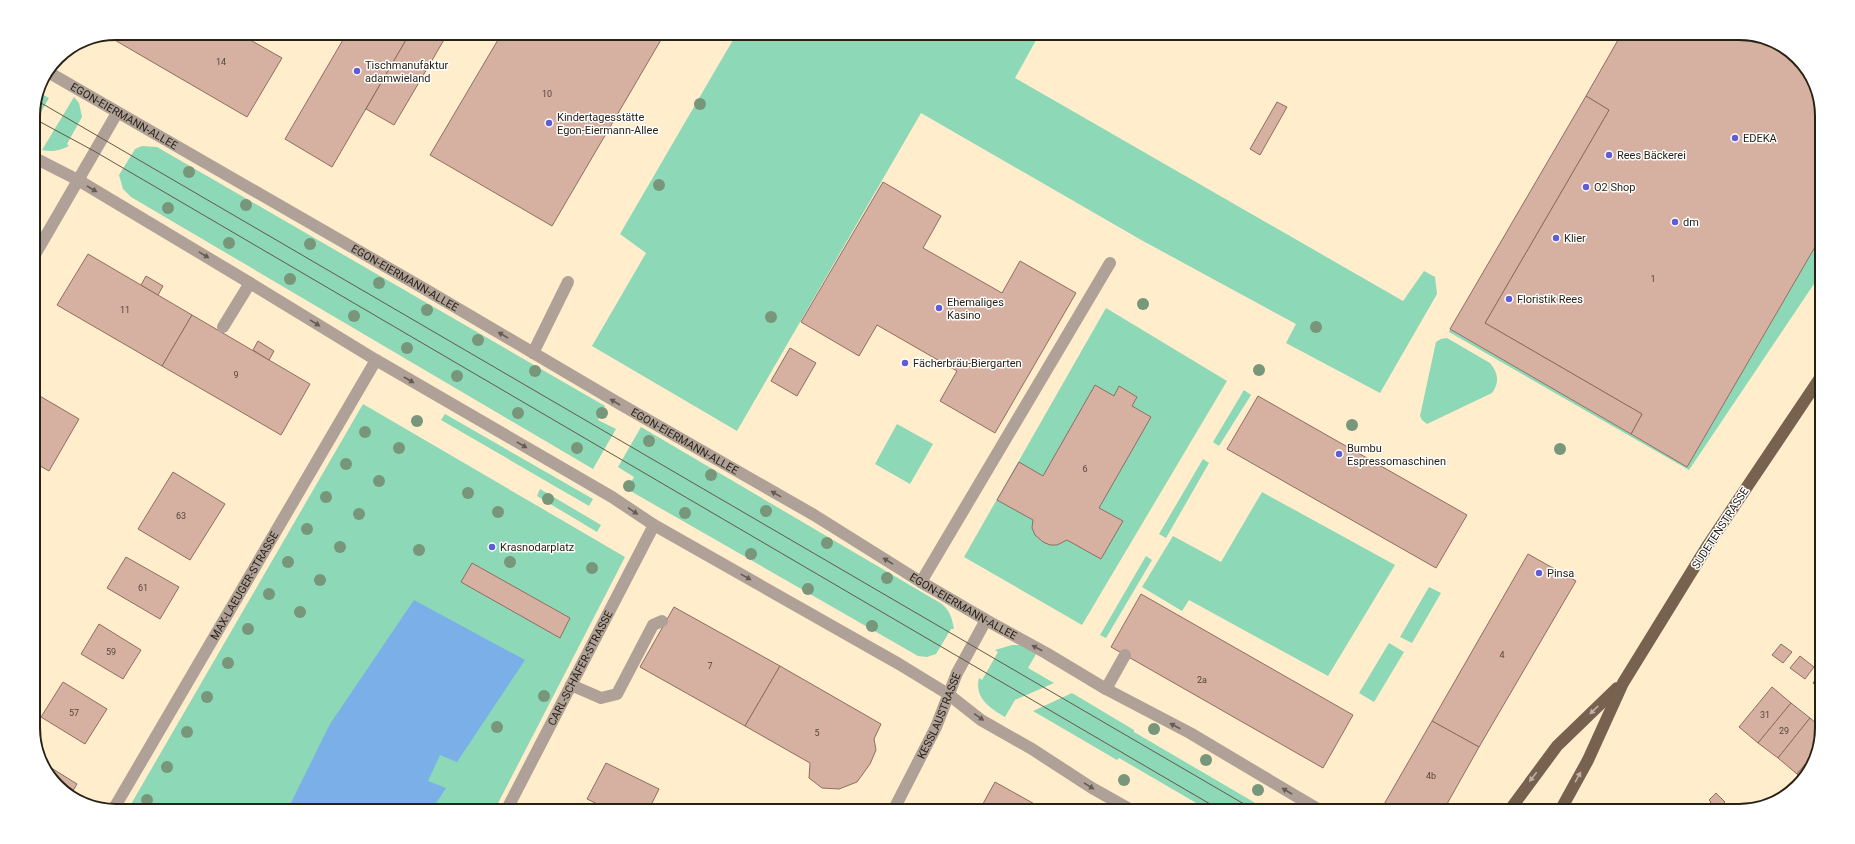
<svg xmlns="http://www.w3.org/2000/svg" width="1855" height="844" font-family="Roboto,sans-serif">
<style>
.green{fill:#8dd8b6}
.water{fill:#7aafe7}
.building{fill:#d6b1a2;stroke:#8f6d5f}
.lines{fill:none;stroke-linecap:round;stroke-linejoin:round}
.minor{stroke:#afa197;stroke-width:12}
.major{stroke:#78614f;stroke-width:12}
.tram{stroke:#635947;stroke-width:1}
.tree{fill:#77967a}
.oneway{fill:#655b50}
.oneway2{fill:#bcb0a7}
.poi-dot{fill:#5f5dd5;stroke:#fff;stroke-width:1.5}
.labels{text-anchor:middle;stroke-width:3;stroke-linejoin:round;paint-order:stroke}
.number-label{font-size:9px;fill:#544638}
.poi-label{font-size:11px;fill:#282215;stroke:#fff;text-anchor:start}
.street-label{font-size:11px;fill:#282215;stroke:#fff}
.rim{fill:none;stroke:#282215;stroke-width:2}
</style>
<rect width="100%" height="100%" fill="#ffedcc"/>
<g class="green">
<path d="M737,33H1040L1015,78L1403,301L1424,271L1435,277L1437,294L1380,393L1286,343L1296,324L1143,241L921,113L737,431L592,346L646,253L620,234Z"/>
<path d="M38,92L49,98L33,126V111Z"/>
<path d="M74,97L79,103L82,117L67,144L69,146C59,151 52,152 42,150Z"/>
<path d="M142,146L157,147L605,406L598,420L616,429L593,469L131,197L123,189L119,175L135,149Z"/>
<path d="M1822,235V272L1689,470L1449,332L1450,329L1687,467Z"/>
<path d="M1106,308L1227,381L1082,625L964,557Z"/>
<path d="M1447,338L1490,363C1498,373 1500,382 1492,393L1427,424L1422,420L1420,416L1436,342L1441,339Z"/>
<path d="M1244,390L1251,395L1219,446L1213,442Z"/>
<path d="M363,404L625,557L494,811H127Z"/>
<path d="M445,414L593,499L589,506L441,420Z"/>
<path d="M897,424L933,444L910,484L875,464Z"/>
<path d="M641,427L942,604C950,611 952,618 954,629H951L936,654L927,657L918,656L627,489L634,477L618,467Z"/>
<path d="M1203,459L1209,463L1166,538L1159,534Z"/>
<path d="M540,489L601,525L597,532L537,496Z"/>
<path d="M1262,492L1395,565L1328,676L1189,600L1182,611L1142,587L1173,536L1221,562Z"/>
<path d="M1146,556L1152,560L1106,638L1100,635Z"/>
<path d="M1429,587L1441,593L1412,643L1400,637Z"/>
<path d="M1389,643L1404,652L1374,702L1359,693Z"/>
<path d="M1012,645H1020L1036,654L1028,668L1054,683L1015,700L1005,717C990,708 974,698 979,678L982,680L998,652L995,650Z"/>
<path d="M1072,693L1134,730V732L1269,811H1210L1119,758L1117,760L1033,711Z"/>
</g>
<path class="water" d="M414,600L525,660L457,762L440,755L428,781L446,788L431,811H287L330,724Z"/>
<g class="building">
<path d="M116,33H238L282,58L247,117L106,35Z"/>
<path d="M347,33H410L332,167L285,139Z"/>
<path d="M410,33H448L394,125L366,109Z"/>
<path d="M502,33H665L552,226L430,155Z"/>
<path d="M1622,33H1739L1771,39L1808,70L1822,111V235L1687,467L1631,434L1642,414L1485,323L1609,110L1586,96Z"/>
<path d="M1586,96L1609,110L1485,323L1642,414L1631,434L1450,329Z"/>
<path d="M1277,102L1287,107L1260,155L1250,149Z"/>
<path d="M883,182L941,216L923,248L1002,293L1020,261L1076,293L995,433L940,401L957,371L877,325L859,356L801,322Z"/>
<path d="M88,254L192,315L162,366L57,305Z"/>
<path d="M146,276L163,286L158,295L141,285Z"/>
<path d="M192,315L310,384L281,435L162,366Z"/>
<path d="M258,341L274,351L269,360L253,350Z"/>
<path d="M790,348L816,363L797,396L771,381Z"/>
<path d="M1095,385L1114,396L1119,386L1137,397L1132,406L1151,417L1099,508L1123,521L1101,559L1067,540L1057,545H1050L1043,542L1035,535L1032,528L1033,520L997,500L1019,462L1043,476Z"/>
<path d="M33,392L79,419L49,471L33,462Z"/>
<path d="M1258,396L1467,515L1436,568L1227,449Z"/>
<path d="M173,472L225,504L190,560L138,529Z"/>
<path d="M1528,554L1576,581L1479,747L1432,721Z"/>
<path d="M126,557L179,587L160,619L107,588Z"/>
<path d="M472,563L570,618L560,638L461,582Z"/>
<path d="M1141,594L1353,715L1323,768L1111,647Z"/>
<path d="M674,607L780,666L745,726L640,667Z"/>
<path d="M99,624L141,650L123,679L81,654Z"/>
<path d="M1781,644L1792,652L1783,663L1772,655Z"/>
<path d="M1800,656L1814,667L1805,679L1790,668Z"/>
<path d="M780,666L881,724L874,739L876,750L870,764L857,782L839,789L822,788L809,778L810,763L745,726Z"/>
<path d="M1822,671V690L1813,683Z"/>
<path d="M63,682L107,709L85,744L41,717Z"/>
<path d="M1772,687L1791,703L1758,743L1739,727Z"/>
<path d="M1791,703L1810,718L1778,758L1758,743Z"/>
<path d="M1810,718L1822,728L1818,749L1797,774L1778,758Z"/>
<path d="M1432,721L1479,747L1443,811H1392L1383,806Z"/>
<path d="M1818,749L1816,760L1801,778L1797,774Z"/>
<path d="M606,763L659,789L648,811H612L587,799Z"/>
<path d="M45,764L77,784L71,794L50,778Z"/>
<path d="M995,782L1047,811H979Z"/>
<path d="M1716,793L1725,802L1716,811H1703L1711,802L1709,800Z"/>
</g>
<g class="lines">
<g class="minor">
<path id="s1" d="M48,72L423,288L620,404L814,515L921,582L986,620L1046,653L1106,689L1190,733L1321,811"/>
<path d="M33,157L78,180L250,283L376,360L612,497L654,525L899,664L948,694L981,720L1032,749L1092,788L1133,811"/>
<path d="M33,258L117,113"/>
<path d="M223,327L250,283"/>
<path d="M533,353L568,282"/>
<path d="M921,582L1110,263"/>
<path d="M571,685L601,698L617,694L653,625L662,621"/>
<path d="M1106,689L1125,655"/>
<path id="s2" d="M113,810L376,360"/>
<path id="s3" d="M506,811L654,525"/>
<path id="s4" d="M893,811L936,727L957,673L986,620"/>
</g>
<g class="major">
<path d="M1509,811L1557,746L1617,688"/>
<path d="M1560,811L1588,760L1623,683L1708,545L1822,375"/>
</g>
<g class="tram">
<path d="M36,100L1256,811"/>
<path d="M33,118L94,151L1222,811"/>
</g>
</g>
<g class="tree">
<circle cx="700" cy="104" r="6"/>
<circle cx="189" cy="172" r="6"/>
<circle cx="659" cy="185" r="6"/>
<circle cx="246" cy="205" r="6"/>
<circle cx="168" cy="208" r="6"/>
<circle cx="229" cy="243" r="6"/>
<circle cx="310" cy="244" r="6"/>
<circle cx="290" cy="279" r="6"/>
<circle cx="379" cy="283" r="6"/>
<circle cx="1143" cy="304" r="6"/>
<circle cx="427" cy="310" r="6"/>
<circle cx="354" cy="316" r="6"/>
<circle cx="771" cy="317" r="6"/>
<circle cx="1316" cy="327" r="6"/>
<circle cx="478" cy="340" r="6"/>
<circle cx="407" cy="348" r="6"/>
<circle cx="1259" cy="370" r="6"/>
<circle cx="535" cy="371" r="6"/>
<circle cx="457" cy="376" r="6"/>
<circle cx="518" cy="413" r="6"/>
<circle cx="602" cy="413" r="6"/>
<circle cx="417" cy="421" r="6"/>
<circle cx="1352" cy="425" r="6"/>
<circle cx="365" cy="432" r="6"/>
<circle cx="649" cy="441" r="6"/>
<circle cx="399" cy="448" r="6"/>
<circle cx="577" cy="448" r="6"/>
<circle cx="1560" cy="449" r="6"/>
<circle cx="346" cy="464" r="6"/>
<circle cx="711" cy="475" r="6"/>
<circle cx="379" cy="481" r="6"/>
<circle cx="629" cy="486" r="6"/>
<circle cx="468" cy="493" r="6"/>
<circle cx="326" cy="497" r="6"/>
<circle cx="548" cy="499" r="6"/>
<circle cx="766" cy="511" r="6"/>
<circle cx="498" cy="512" r="6"/>
<circle cx="685" cy="513" r="6"/>
<circle cx="359" cy="514" r="6"/>
<circle cx="307" cy="529" r="6"/>
<circle cx="827" cy="543" r="6"/>
<circle cx="340" cy="547" r="6"/>
<circle cx="419" cy="550" r="6"/>
<circle cx="751" cy="554" r="6"/>
<circle cx="288" cy="562" r="6"/>
<circle cx="510" cy="562" r="6"/>
<circle cx="592" cy="568" r="6"/>
<circle cx="887" cy="578" r="6"/>
<circle cx="320" cy="580" r="6"/>
<circle cx="808" cy="589" r="6"/>
<circle cx="269" cy="594" r="6"/>
<circle cx="300" cy="612" r="6"/>
<circle cx="872" cy="626" r="6"/>
<circle cx="248" cy="629" r="6"/>
<circle cx="228" cy="663" r="6"/>
<circle cx="544" cy="696" r="6"/>
<circle cx="207" cy="697" r="6"/>
<circle cx="497" cy="727" r="6"/>
<circle cx="1154" cy="729" r="6"/>
<circle cx="187" cy="732" r="6"/>
<circle cx="1206" cy="760" r="6"/>
<circle cx="167" cy="767" r="6"/>
<circle cx="1124" cy="780" r="6"/>
<circle cx="1258" cy="790" r="6"/>
<circle cx="147" cy="800" r="6"/>
</g>
<defs><path id="oneway-solid" d="M-6-.8H1V-3.2L6.5 0L1 3.2V.8H-6Z"/></defs>
<g class="oneway">
<use href="#oneway-solid" transform="translate(92 189) rotate(31)"/>
<use href="#oneway-solid" transform="translate(204 255) rotate(31)"/>
<use href="#oneway-solid" transform="translate(315 323) rotate(32)"/>
<use href="#oneway-solid" transform="translate(503 335) rotate(-149)"/>
<use href="#oneway-solid" transform="translate(409 380) rotate(30)"/>
<use href="#oneway-solid" transform="translate(615 402) rotate(-150)"/>
<use href="#oneway-solid" transform="translate(522 445) rotate(30)"/>
<use href="#oneway-solid" transform="translate(776 494) rotate(-151)"/>
<use href="#oneway-solid" transform="translate(633 511) rotate(34)"/>
<use href="#oneway-solid" transform="translate(888 561) rotate(-148)"/>
<use href="#oneway-solid" transform="translate(746 577) rotate(29)"/>
<use href="#oneway-solid" transform="translate(1037 648) rotate(-152)"/>
<use href="#oneway-solid" transform="translate(979 717) rotate(35)"/>
<use href="#oneway-solid" transform="translate(1175 726) rotate(-152)"/>
<use href="#oneway-solid" transform="translate(1089 786) rotate(32)"/>
<use href="#oneway-solid" transform="translate(1287 791) rotate(-149)"/>
</g>
<g class="oneway2">
<use href="#oneway-solid" transform="translate(1594 710) rotate(136)"/>
<use href="#oneway-solid" transform="translate(1533 777) rotate(128)"/>
<use href="#oneway-solid" transform="translate(1578 777) rotate(-61)"/>
</g>
<g class="poi-dot">
<circle cx="357" cy="71" r="4"/>
<circle cx="549" cy="123" r="4"/>
<circle cx="1735" cy="138" r="4"/>
<circle cx="1609" cy="155" r="4"/>
<circle cx="1586" cy="187" r="4"/>
<circle cx="1675" cy="222" r="4"/>
<circle cx="1556" cy="238" r="4"/>
<circle cx="1509" cy="299" r="4"/>
<circle cx="939" cy="308" r="4"/>
<circle cx="905" cy="363" r="4"/>
<circle cx="1339" cy="454" r="4"/>
<circle cx="492" cy="547" r="4"/>
<circle cx="1539" cy="573" r="4"/>
</g>
<g class="labels">
<g class="number-label">
<text x="221" y="65">14</text>
<text x="547" y="97">10</text>
<text x="1653" y="282">1</text>
<text x="125" y="313">11</text>
<text x="236" y="378">9</text>
<text x="1085" y="472">6</text>
<text x="181" y="519">63</text>
<text x="143" y="591">61</text>
<text x="111" y="655">59</text>
<text x="1502" y="658">4</text>
<text x="710" y="669">7</text>
<text x="1202" y="683">2a</text>
<text x="74" y="716">57</text>
<text x="1765" y="718">31</text>
<text x="1784" y="734">29</text>
<text x="817" y="736">5</text>
<text x="1431" y="779">4b</text>
</g>
<g class="poi-label">
<text x="365" y="69">Tischmanufaktur<tspan x="365" dy="13">adamwieland</tspan></text>
<text x="557" y="121">Kindertagesstätte<tspan x="557" dy="13">Egon-Eiermann-Allee</tspan></text>
<text x="1743" y="142">EDEKA</text>
<text x="1617" y="159">Rees Bäckerei</text>
<text x="1594" y="191">O2 Shop</text>
<text x="1683" y="226">dm</text>
<text x="1564" y="242">Klier</text>
<text x="1517" y="303">Floristik Rees</text>
<text x="947" y="306">Ehemaliges<tspan x="947" dy="13">Kasino</tspan></text>
<text x="913" y="367">Fächerbräu-Biergarten</text>
<text x="1347" y="452">Bumbu<tspan x="1347" dy="13">Espressomaschinen</tspan></text>
<text x="500" y="551">Krasnodarplatz</text>
<text x="1547" y="577">Pinsa</text>
</g>
<g class="street-label">
<text dy="4" stroke="none"><textPath href="#s1" startOffset="88">EGON-EIERMANN-ALLEE</textPath></text>
<text dy="4" stroke="none"><textPath href="#s1" startOffset="412">EGON-EIERMANN-ALLEE</textPath></text>
<text dy="4" stroke="none"><textPath href="#s1" startOffset="736">EGON-EIERMANN-ALLEE</textPath></text>
<text transform="translate(1720 528) rotate(-57)" y="4">SUDETENSTRASSE</text>
<text dy="4" stroke="none"><textPath href="#s2" startOffset="260">MAX-LAEUGER-STRASSE</textPath></text>
<text dy="4" stroke="none"><textPath href="#s1" startOffset="1060">EGON-EIERMANN-ALLEE</textPath></text>
<text dy="4" stroke="none"><textPath href="#s3" startOffset="161">CARL-SCHÄFER-STRASSE</textPath></text>
<text dy="4" stroke="none"><textPath href="#s4" startOffset="106">KESSLAUSTRASSE</textPath></text>
</g>
</g>
<path d="M0 0H1855V844H0ZM116 40H1739A76 76 0 0 1 1815 116V728A76 76 0 0 1 1739 804H116A76 76 0 0 1 40 728V116A76 76 0 0 1 116 40Z" fill="#fff" fill-rule="evenodd"/>
<path class="rim" d="M116 40H1739A76 76 0 0 1 1815 116V728A76 76 0 0 1 1739 804H116A76 76 0 0 1 40 728V116A76 76 0 0 1 116 40Z"/>
</svg>
